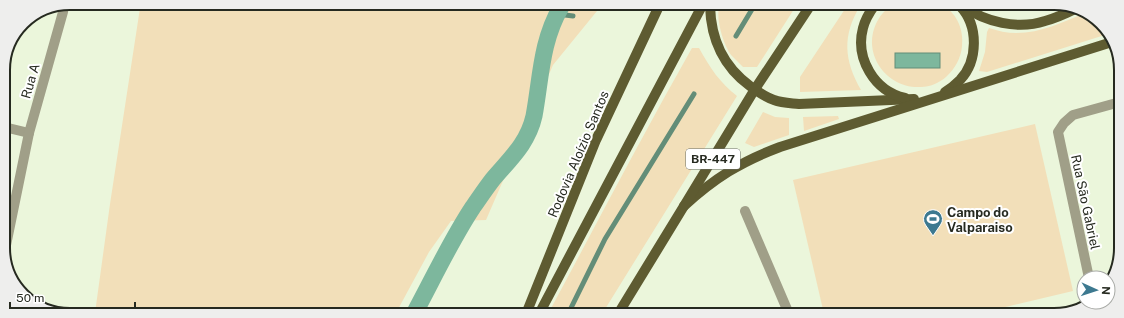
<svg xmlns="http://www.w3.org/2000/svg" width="1124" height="318" font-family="'Public Sans',sans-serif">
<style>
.green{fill:#f2dfb9;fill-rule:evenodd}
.water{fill:#7db79d;stroke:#638d78}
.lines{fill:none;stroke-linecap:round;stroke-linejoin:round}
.stream{stroke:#638d78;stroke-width:5}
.canal{stroke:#7db79d;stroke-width:17}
.minor{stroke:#a09f88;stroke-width:10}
.major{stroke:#5e5b31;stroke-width:10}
.labels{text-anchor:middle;stroke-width:4;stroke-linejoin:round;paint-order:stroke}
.shield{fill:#fff;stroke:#676a63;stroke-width:1}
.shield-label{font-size:12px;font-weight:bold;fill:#262a20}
.street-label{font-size:13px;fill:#262a20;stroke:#fff}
.poi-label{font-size:13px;font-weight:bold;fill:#262a20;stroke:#fff;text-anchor:start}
.rim{fill:none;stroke:#262a20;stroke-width:2}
</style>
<rect width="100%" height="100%" fill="#ebf6db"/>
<g class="green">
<path d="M600,6L597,11L553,65L486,220L451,221L429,252L396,313H95L110,204L140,8Z"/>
<path d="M719,6H796L757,67H743C739,63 735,59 731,55C723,44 716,20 719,6Z"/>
<path d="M847,6H860C842,36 844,60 861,90L800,92V77Z"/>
<path d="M890,6H944C957,14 964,30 962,46C961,58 955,69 946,77C939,83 930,87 921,87C885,89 860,51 878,20C881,14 886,10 890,6ZM895,53H940V68H895Z"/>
<path d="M1085,13L1102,23L1108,34L987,72L979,71L985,52L987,32L989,28C998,31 1007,33 1016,33C1041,33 1063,22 1085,13Z"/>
<path d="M692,48H699C710,68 720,83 737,96L602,314H548C596,225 642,136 692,48Z"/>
<path d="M763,112L775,117L789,118V135L754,147L745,143Z"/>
<path d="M838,116L839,119L804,131L803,117Z"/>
<path d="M1035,124L1073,291L972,315L824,314L793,180Z"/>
</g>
<rect class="water" x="895" y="53" width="45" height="15"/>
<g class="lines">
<g class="stream">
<path d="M557,14L573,16"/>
<path d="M736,36L754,6"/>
<path d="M568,314L605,239L694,94"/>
</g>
<path class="canal" d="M414,314C433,279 451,240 473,207C480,197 486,188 493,179C510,159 528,143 534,116C541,78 541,41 561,7"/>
<g class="minor">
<path d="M4,127L29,133"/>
<path d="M745,211L789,314"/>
<path d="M4,255L29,133L63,12V8"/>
<path d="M1089,278L1058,132L1064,123L1073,115L1120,102"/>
<path d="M1054,315L1060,314"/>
</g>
<g class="major">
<path d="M710,6C711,40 723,66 750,86C758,92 765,97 774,100C782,103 790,103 799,104L914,99"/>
<path d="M874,6C869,13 865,20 863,28C855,58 874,91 905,98"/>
<path d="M963,6C985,22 1018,30 1045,21C1056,18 1067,13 1077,8"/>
<path d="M945,92C950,89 955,85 960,80C978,61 979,26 960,6"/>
<path d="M684,206C715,178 740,162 780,147L1112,42"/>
<path d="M526,314L596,140L659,6"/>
<path d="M539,314L702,6"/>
<path d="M618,314L684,206L755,89L810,6"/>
</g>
</g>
<defs>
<symbol id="stadium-pin" viewBox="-11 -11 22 30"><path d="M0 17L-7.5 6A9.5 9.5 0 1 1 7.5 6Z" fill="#3d7990" stroke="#fff"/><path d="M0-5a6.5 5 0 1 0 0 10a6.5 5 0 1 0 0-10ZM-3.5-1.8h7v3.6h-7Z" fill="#fff"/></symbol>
</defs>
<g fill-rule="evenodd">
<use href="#stadium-pin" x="922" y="208" width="22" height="30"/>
</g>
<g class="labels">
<rect class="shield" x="686" y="149" width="54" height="20" rx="3"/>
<g class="shield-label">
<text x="713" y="163">BR-447</text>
</g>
<g class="street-label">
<text transform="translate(30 81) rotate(-74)" y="5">Rua A</text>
<text transform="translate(578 154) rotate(-67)" y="5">Rodovia Aloízio Santos</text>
<text transform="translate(1086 202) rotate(78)" y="5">Rua São Gabriel</text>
</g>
<g class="poi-label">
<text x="947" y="217">Campo do<tspan x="947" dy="15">Valparaiso</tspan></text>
</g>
</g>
<path d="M0 0H1124V318H0ZM70 10H1054A60 60 0 0 1 1114 70V248A60 60 0 0 1 1054 308H70A60 60 0 0 1 10 248V70A60 60 0 0 1 70 10Z" fill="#eeeeed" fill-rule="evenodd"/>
<path class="rim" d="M70 10H1054A60 60 0 0 1 1114 70V248A60 60 0 0 1 1054 308H70A60 60 0 0 1 10 248V70A60 60 0 0 1 70 10Z"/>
<g transform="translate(1096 290) rotate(93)"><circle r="19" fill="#ffffff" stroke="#a8aaa6"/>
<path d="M0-3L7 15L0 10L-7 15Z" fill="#3d7990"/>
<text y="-6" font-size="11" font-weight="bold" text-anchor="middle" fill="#262a20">N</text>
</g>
<path d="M10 302v6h125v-6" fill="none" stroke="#262a20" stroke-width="2"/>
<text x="16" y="302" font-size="12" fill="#262a20" stroke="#ffffff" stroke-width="3" paint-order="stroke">50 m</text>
</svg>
